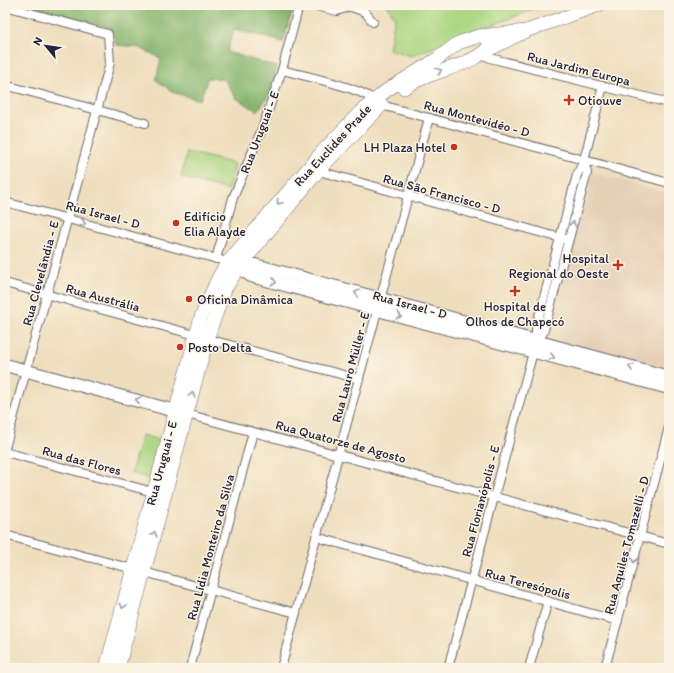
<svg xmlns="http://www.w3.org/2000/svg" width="674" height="673" font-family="Itim,sans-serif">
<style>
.built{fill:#e5d0b6}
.green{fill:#aad580;stroke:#667c5e}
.forest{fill:#87b66e;stroke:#546c54}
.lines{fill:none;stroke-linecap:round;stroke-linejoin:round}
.street-casing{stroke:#6a6468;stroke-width:10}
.secondary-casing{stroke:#6a6468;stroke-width:14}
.primary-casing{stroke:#6a6468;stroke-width:14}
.street{stroke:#fff;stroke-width:8}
.secondary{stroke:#fff;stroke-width:12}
.primary{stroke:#fff;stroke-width:13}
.oneway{stroke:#9c9ca7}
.poi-dot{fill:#c8321e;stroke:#fcf5e5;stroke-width:1.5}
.labels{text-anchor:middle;stroke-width:3;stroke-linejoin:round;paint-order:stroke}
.street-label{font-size:13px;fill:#22223b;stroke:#fcf5e5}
.poi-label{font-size:13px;fill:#22223b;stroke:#fcf5e5;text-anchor:start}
</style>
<rect width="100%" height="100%" fill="#fcf5e5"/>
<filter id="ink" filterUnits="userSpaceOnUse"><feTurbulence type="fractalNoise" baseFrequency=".025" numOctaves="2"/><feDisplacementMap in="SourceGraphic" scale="8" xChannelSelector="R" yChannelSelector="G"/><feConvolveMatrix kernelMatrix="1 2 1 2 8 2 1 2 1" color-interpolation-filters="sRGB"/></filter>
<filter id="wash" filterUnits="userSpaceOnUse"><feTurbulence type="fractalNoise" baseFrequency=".012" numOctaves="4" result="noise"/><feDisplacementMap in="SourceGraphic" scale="16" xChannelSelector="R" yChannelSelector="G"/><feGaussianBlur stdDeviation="0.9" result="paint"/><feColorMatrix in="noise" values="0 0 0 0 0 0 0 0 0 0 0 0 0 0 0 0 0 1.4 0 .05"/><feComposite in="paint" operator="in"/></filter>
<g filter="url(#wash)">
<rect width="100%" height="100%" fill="#efdebd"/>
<path class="built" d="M593,173L669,193V369L548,337Z"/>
<g class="green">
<path d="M387,5H545L411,56L389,49L395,18Z"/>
<path d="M187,152L235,164L228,190L181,177Z"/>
<path d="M142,435L162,441L151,479L131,473Z"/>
</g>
<path class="forest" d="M20,5H294L283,42L234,29L227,52L277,67L270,94L257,111L236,98L224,79L208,78L200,100L175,93L156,80L161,58L137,47L116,45L111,28Z"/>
</g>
<g filter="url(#ink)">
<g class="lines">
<defs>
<g id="street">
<path d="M312,5L337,11L348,7"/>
<path d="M346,5L365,12L373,22"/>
<path d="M5,6L108,34L110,63L5,448"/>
<path d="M483,54L490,58L669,103"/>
<path d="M282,70C308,77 363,87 381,105L669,183"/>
<path d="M5,85L145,123"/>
<path d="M315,170L568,240"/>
<path d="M5,202L221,260"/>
<path d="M216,259L233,198L262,129L282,70L299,5"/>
<path d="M5,283L195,335"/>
<path d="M207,339L359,379"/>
<path d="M536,341L543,333L587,173L584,160"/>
<path d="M183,413L669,544"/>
<path d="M5,452L153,492"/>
<path d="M5,535L133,569"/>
<path d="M316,537L618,621"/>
<path d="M144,572L296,613"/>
<path d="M190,668L253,432"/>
<path d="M281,668L429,118"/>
<path d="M448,668L536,341V327L577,175L584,160L603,86"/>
<path d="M529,668L548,601"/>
<path d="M605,668L669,427"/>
</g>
<g id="secondary">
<path d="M230,264L239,267L251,276L669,388"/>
<path d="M239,267L255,265L669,377"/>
<path d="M5,365L175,411"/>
</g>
<g id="primary">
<path d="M486,51L526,31L599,5"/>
<path d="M404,88C427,71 477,66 490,45V42L483,35"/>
<path d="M106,668L201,317L218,278L227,263L323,151L360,112L387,90L437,59L458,43L479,36L526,31"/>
<path d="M118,668L207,339L225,289L239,267L318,171L382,105"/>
</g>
</defs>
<use href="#street" class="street-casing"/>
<use href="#secondary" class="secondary-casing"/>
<use href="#primary" class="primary-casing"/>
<use href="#street" class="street"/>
<use href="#secondary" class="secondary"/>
<use href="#primary" class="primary"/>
</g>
<defs><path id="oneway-chevron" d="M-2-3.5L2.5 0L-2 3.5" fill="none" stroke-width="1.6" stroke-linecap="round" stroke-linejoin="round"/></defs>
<g class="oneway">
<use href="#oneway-chevron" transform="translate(439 71) rotate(-22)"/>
<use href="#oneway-chevron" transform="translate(279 202) rotate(131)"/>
<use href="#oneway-chevron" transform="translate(83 223) rotate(15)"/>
<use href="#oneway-chevron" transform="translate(573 224) rotate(-75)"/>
<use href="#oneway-chevron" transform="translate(274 282) rotate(15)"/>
<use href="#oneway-chevron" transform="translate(357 293) rotate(-165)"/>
<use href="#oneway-chevron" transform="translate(399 316) rotate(15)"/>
<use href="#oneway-chevron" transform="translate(552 357) rotate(15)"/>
<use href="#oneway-chevron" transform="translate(631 367) rotate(-165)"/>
<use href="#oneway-chevron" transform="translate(192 395) rotate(-75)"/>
<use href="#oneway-chevron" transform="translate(138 400) rotate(-165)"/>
<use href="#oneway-chevron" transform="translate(154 534) rotate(-75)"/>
<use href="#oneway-chevron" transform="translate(634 560) rotate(105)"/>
<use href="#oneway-chevron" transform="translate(123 606) rotate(105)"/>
</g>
</g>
<g class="poi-dot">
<path d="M567 94h4v4h4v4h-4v4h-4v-4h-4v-4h4z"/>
<circle cx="454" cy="147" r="4"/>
<circle cx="176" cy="223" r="4"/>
<path d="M616 259h4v4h4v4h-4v4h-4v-4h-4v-4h4z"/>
<path d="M513 285h4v4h4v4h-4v4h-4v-4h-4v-4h4z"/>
<circle cx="189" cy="299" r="4"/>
<circle cx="180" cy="347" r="4"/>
</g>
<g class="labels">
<g class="street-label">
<text transform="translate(579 68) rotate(14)" y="5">Rua Jardim Europa</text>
<text transform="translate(477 118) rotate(15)" y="5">Rua Montevidéo - D</text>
<text transform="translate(259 132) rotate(-69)" y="5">Rua Uruguai - E</text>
<text transform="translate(332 145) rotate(-47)" y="5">Rua Euclides Prade</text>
<text transform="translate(442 193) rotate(15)" y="5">Rua São Francisco - D</text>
<text transform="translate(103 214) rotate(15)" y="5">Rua Israel - D</text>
<text transform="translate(40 273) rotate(-75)" y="5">Rua Clevelândia - E</text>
<text transform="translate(103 297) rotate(15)" y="5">Rua Austrália</text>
<text transform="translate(410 304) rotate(15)" y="5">Rua Israel - D</text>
<text transform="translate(350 367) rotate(-75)" y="5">Rua Lauro Müller - E</text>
<text transform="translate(341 441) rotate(15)" y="5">Rua Quatorze de Agosto</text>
<text transform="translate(82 460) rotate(15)" y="5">Rua das Flores</text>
<text transform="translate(161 463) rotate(-75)" y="5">Rua Uruguai - E</text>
<text transform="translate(480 501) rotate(-75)" y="5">Rua Florianópolis - E</text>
<text transform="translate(626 545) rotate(-75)" y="5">Rua Aquiles Tomazelli - D</text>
<text transform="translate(210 547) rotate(-75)" y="5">Rua Lídia Monteiro da Silva</text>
<text transform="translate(528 583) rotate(15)" y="5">Rua Teresópolis</text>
</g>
<g class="poi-label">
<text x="578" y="105">Otiouve</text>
<text x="446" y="152" text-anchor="end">LH Plaza Hotel</text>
<text x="184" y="221">Edifício<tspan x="184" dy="15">Elia Alayde</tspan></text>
<text x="609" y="263" text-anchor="end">Hospital<tspan x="609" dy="15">Regional do Oeste</tspan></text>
<text x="197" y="304">Oficina Dinâmica</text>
<text x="515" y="311" text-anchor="middle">Hospital de<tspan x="515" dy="15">Olhos de Chapecó</tspan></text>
<text x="188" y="352">Posto Delta</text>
</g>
</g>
<rect width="674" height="673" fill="none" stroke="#fcf5e5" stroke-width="20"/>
<g transform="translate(46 46) rotate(299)" stroke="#fcf5e5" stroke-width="3" paint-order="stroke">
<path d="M0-3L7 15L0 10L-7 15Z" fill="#22223b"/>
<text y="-6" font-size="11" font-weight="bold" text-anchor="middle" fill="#22223b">N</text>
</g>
</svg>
